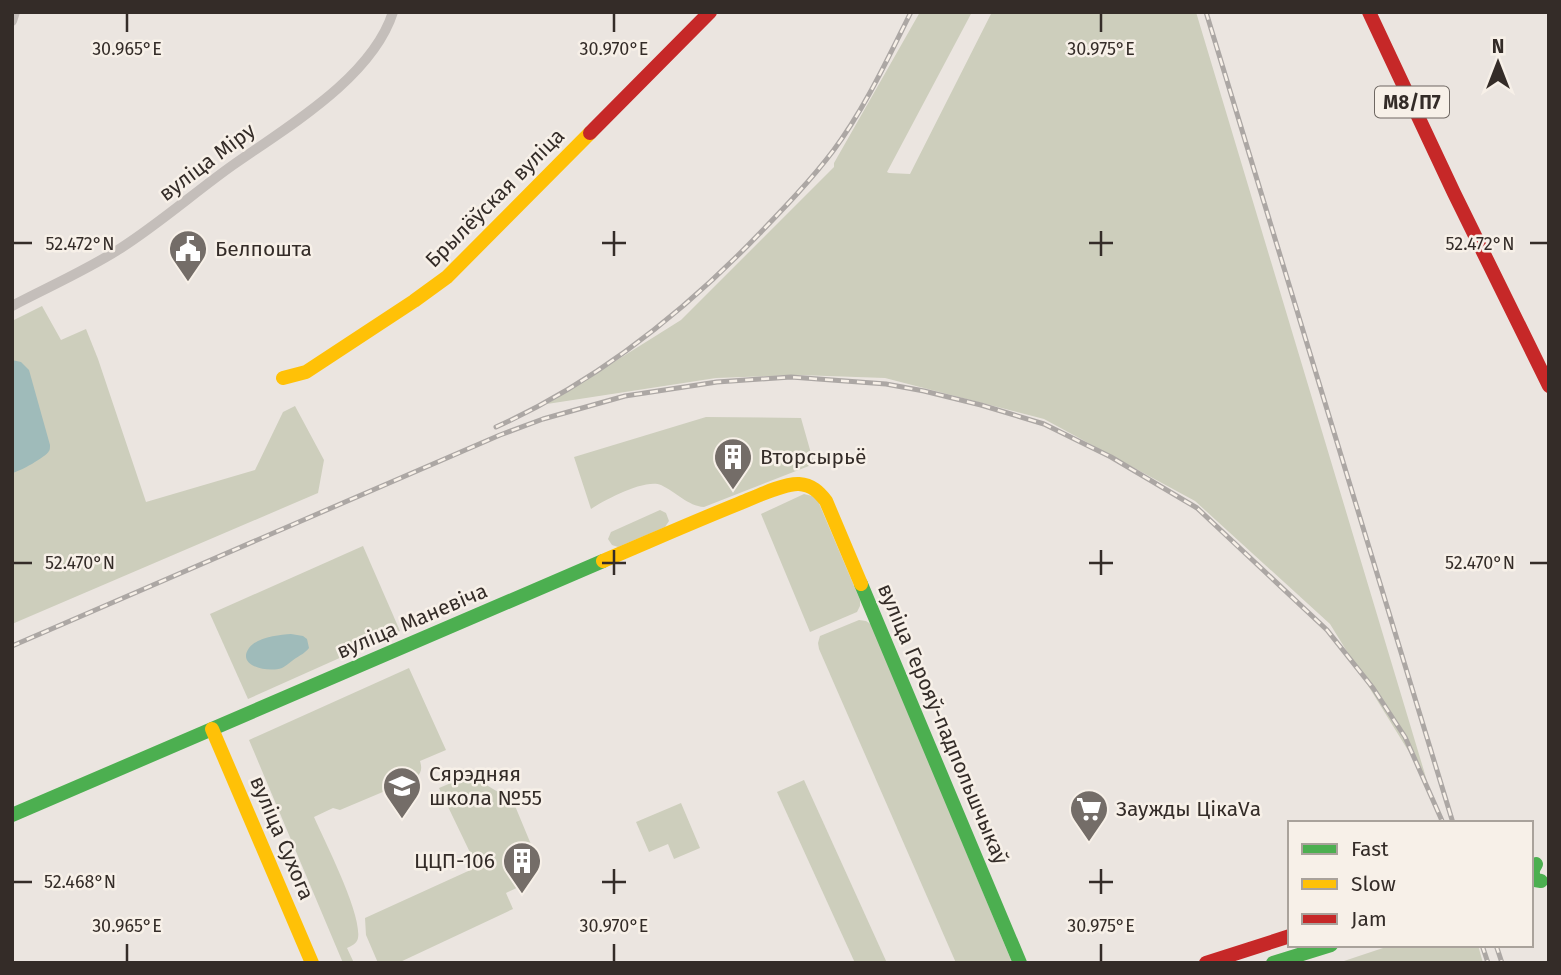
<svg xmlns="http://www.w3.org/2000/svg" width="1561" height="975" font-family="'Fira Sans',sans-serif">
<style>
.green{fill:#cdcebc}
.water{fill:#9fbbba}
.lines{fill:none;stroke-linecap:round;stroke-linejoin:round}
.street{stroke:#c4beba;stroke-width:10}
.fast{stroke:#4caf50;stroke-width:14}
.slow{stroke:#ffc107;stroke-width:14}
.jam{stroke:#c62828;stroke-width:14}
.rail-casing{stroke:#aca7a4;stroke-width:5}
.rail{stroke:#f7f0e8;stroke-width:2.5;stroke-dasharray:8;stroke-linecap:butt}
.ticks{fill:none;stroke:#342c28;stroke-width:2.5}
.labels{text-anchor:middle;stroke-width:5;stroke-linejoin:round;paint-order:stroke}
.shield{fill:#f7f0e8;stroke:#6e6762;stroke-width:2}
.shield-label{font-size:19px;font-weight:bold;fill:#342c28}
.street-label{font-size:21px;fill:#342c28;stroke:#f7f0e8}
.poi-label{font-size:21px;fill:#342c28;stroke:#f7f0e8;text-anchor:start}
.ticks-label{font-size:18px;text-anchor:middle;fill:#342c28;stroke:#f7f0e8;stroke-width:5;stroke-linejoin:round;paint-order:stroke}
</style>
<rect width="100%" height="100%" fill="#ebe5e0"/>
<g class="green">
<path d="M920,12H972L887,172L889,173L910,174L992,12H1196L1427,781L1330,624L1195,501L1044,419L885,378L799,375L716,378L547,404L681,320L834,167V163Z"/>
<path d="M42,306L61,340L86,329L98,359L146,502L255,470L283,412L295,406L324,460L318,493L12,624V321Z"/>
<path d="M706,417L801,418L814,464L704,507C688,506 676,492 661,485C646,478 604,500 591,509L574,457Z"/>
<path d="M804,494L812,496L818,501L860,600V606L857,612L810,632L761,514Z"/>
<path d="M660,510L666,513L669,521L665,527L618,547L612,545L608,539L611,532Z"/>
<path d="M363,546L400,631L248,699L210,614Z"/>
<path d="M859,620L866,621L872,625L1011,960L1010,963H956L819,649L818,643L820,636Z"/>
<path d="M409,668L446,750L420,761C422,768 422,772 416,778L340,810L333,808L314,817C325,842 362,914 358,938C357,944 351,946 347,948L354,963H343L249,740Z"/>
<path d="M470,775L513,801L535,854L519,878L523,885L506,893L513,909L398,963H378L366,935L365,918L477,867L439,788Z"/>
<path d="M804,780L887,963H855L777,792Z"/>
<path d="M681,803L700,848L674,859L668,844L649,852L636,822Z"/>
<path d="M1392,945H1478L1483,963H1338Z"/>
</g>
<g class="water">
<path d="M12,360L21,362L29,370L50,445C50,447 50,450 49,451C46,457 19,472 12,473Z"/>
<path d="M291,634L303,636L307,639L309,648C305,653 302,654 296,658C291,661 288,665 282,668C268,673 236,666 249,648C257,637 279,635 291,634Z"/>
</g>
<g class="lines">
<g class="street">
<path d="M12,21L15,12"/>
<path d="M12,306C48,287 87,270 121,248C160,223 195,192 233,165C287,127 372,78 393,12"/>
</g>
<g class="fast">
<path d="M861,584L1020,963"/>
<path d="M12,815L603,561"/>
<path d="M1536,864C1532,870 1532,874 1535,880L1541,881"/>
<path d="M1273,963L1331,945"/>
</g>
<g class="slow">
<path d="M283,378L306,372L414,301L447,277L590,133"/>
<path d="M603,561C648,542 693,522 738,504C753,498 784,483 799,484C812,485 819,492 826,501L861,584"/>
<path d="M212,729L312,963"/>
</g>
<g class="jam">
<path d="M1369,12L1454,193L1549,386"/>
<path d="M590,133L710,12"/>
<path d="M1206,963L1290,936"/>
</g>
<defs>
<g id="rail">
<path d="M1206,12L1453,823"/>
<path d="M496,427C596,382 684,312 759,234C785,207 811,180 833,151C865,108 887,60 911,12"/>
<path d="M12,646L500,435L543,419L625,396L717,382L791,377L886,384L924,391L981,405L1044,424L1111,457L1197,508L1327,630L1373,688L1405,737L1443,823"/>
<path d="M1482,945L1488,963"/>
<path d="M1496,945L1502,963"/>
</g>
</defs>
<use href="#rail" class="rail-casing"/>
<use href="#rail" class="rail"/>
</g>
<path class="ticks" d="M127,14V32M614,14V32M1101,14V32M614,231V256M1101,231V256M14,243H32M602,243H626M1089,243H1113M1530,243H1547M614,550V575M1101,550V575M14,563H32M602,563H626M1089,563H1113M1530,563H1547M614,869V894M1101,869V894M14,882H32M602,882H626M1089,882H1113M127,944V961M614,944V961M1101,944V961"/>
<defs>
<symbol id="civic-pin" viewBox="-11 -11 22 30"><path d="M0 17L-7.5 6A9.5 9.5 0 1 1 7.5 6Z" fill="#746d68" stroke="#f7f0e8"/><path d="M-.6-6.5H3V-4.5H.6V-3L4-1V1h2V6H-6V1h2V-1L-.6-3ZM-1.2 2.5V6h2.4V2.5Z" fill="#fff"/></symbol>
<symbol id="building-pin" viewBox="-11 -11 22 30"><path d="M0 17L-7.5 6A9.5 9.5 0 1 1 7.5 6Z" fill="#746d68" stroke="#f7f0e8"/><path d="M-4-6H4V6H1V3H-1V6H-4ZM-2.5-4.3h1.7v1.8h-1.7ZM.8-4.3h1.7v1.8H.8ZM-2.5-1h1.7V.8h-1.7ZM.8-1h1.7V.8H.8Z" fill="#fff"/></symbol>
<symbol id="school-pin" viewBox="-11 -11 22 30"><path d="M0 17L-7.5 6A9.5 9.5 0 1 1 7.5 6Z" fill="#746d68" stroke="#f7f0e8"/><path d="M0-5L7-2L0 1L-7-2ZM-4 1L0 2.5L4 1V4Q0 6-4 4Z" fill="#fff"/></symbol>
<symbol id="supermarket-pin" viewBox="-11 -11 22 30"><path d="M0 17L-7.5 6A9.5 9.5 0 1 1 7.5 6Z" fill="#746d68" stroke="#f7f0e8"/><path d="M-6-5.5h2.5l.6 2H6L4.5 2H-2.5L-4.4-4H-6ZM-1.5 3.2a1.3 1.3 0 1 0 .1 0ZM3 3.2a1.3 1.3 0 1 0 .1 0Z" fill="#fff"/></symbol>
</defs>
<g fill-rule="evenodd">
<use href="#civic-pin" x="166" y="227" width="44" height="60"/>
<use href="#building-pin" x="711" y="435" width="44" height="60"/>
<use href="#school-pin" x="380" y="764" width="44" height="60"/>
<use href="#supermarket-pin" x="1067" y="787" width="44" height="60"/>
<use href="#building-pin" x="500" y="839" width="44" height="60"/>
</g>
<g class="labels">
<rect class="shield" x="1375" y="86.5" width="74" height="31" rx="5"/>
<g class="shield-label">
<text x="1412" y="109">М8/П7</text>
</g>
<g class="street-label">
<text transform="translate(207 162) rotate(-37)" y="7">вуліца Міру</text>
<text transform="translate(495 198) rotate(-45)" y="7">Брылёўская вуліца</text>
<text transform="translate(412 621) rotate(-23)" y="7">вуліца Маневіча</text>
<text transform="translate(943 724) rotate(67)" y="7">вуліца Герояў-падпольшчыкаў</text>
<text transform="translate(282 838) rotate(67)" y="7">вуліца Сухога</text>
</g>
<g class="poi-label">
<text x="215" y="256">Белпошта</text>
<text x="760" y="464">Вторсырьё</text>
<text x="429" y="781">Сярэдняя<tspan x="429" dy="24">школа №55</tspan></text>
<text x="1116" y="816">Заужды ЦікаVа</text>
<text x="495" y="868" text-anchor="end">ЦЦП-106</text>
</g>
</g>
<g class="ticks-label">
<text x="127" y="55">30.965°E</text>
<text x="614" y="55">30.970°E</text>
<text x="1101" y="55">30.975°E</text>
<text x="80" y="250">52.472°N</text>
<text x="1480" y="250">52.472°N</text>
<text x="80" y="569">52.470°N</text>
<text x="1480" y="569">52.470°N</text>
<text x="80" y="888">52.468°N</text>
<text x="127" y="932">30.965°E</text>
<text x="614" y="932">30.970°E</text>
<text x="1101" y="932">30.975°E</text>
</g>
<rect width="1561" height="975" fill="none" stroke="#342c28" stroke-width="28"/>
<rect x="1288" y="821" width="245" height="126" fill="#f7f0e8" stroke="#a9a29b" stroke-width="2"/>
<rect x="1302" y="844" width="35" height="10" fill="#4caf50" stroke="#a9a29b" stroke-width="2"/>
<text x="1351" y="856" font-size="21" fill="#342c28">Fast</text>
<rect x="1302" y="879" width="35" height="10" fill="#ffc107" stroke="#a9a29b" stroke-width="2"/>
<text x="1351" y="891" font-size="21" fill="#342c28">Slow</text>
<rect x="1302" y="914" width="35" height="10" fill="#c62828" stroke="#a9a29b" stroke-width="2"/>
<text x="1351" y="926" font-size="21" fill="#342c28">Jam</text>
<g transform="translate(1498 63)" stroke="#f7f0e8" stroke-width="5" paint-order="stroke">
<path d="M0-5L12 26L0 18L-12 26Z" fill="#342c28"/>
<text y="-10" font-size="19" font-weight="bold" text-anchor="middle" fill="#342c28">N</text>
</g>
</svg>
